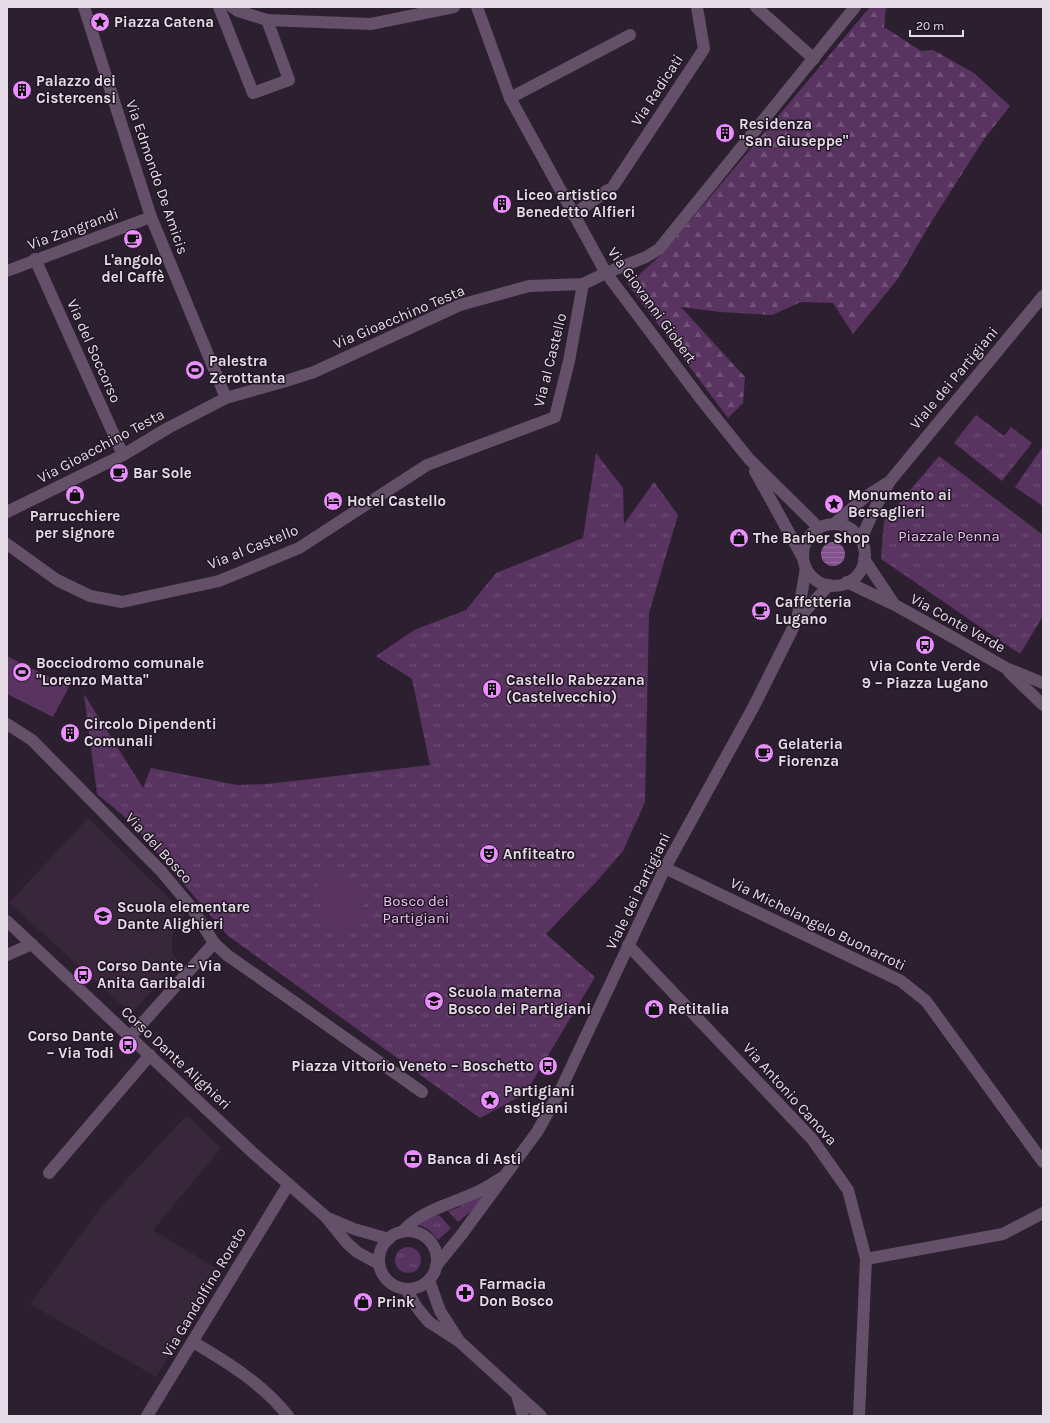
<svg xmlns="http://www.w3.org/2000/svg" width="1050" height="1423" font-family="Karla,sans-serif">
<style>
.built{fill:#38263b}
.grass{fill:url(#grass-tufts)}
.forest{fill:url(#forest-firs)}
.pitch{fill:#593461}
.water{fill:url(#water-rules)}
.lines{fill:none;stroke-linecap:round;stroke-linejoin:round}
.minor{stroke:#645068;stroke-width:12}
.labels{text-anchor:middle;stroke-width:3;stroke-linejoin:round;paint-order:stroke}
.poi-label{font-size:15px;font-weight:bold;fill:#e5dce7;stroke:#221625;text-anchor:start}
.street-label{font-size:15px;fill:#e5dce7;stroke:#221625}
.park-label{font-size:15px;fill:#ecc3f5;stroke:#221625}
</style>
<defs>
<pattern id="grass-tufts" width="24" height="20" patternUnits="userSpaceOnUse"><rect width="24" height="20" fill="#593461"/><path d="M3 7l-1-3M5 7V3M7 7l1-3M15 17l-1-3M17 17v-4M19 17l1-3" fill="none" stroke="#715178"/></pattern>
<pattern id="forest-firs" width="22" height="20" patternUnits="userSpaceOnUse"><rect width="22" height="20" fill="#593461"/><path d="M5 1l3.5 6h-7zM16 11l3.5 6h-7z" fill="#715178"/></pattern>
<pattern id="water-rules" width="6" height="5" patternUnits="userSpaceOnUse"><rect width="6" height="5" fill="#83538d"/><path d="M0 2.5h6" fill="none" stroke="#946b9d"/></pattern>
</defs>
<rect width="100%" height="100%" fill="#2c1f2f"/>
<g class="built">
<path d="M88,818L185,914L178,921L172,937V952L179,963L131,1013L9,903Z"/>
<path d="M187,1115L221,1148L153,1230L219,1270L156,1377L30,1304L103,1205Z"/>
</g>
<g class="grass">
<path d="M976,415L1004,436L1011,427L1032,443L1002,481L954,443Z"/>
<path d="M1042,448L1043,449V506L1015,487Z"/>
<path d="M596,453L623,488L624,524L654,482L678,515L649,613L645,802L623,851L597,881L546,934L595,977L525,1094L480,1118L227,935L131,822L97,794L84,694L143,788L151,768L237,785L267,784L430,765L412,679L376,656L414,630L466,610L496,573L583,538Z"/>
<path d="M939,456L1043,535V616L1020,654L881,559L884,521Z"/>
<path d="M484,1195L487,1198L458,1222L448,1211L457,1208Z"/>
<path d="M439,1215L451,1228L438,1240L429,1230L418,1224L430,1217Z"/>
<circle cx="408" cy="1260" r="13"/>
</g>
<path class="forest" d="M870,7H886L884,27L921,51L933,50L974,73L1010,106L984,139L930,224L897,280L853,334L833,303L801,302L772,315L720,312L681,307L745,377L743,403L728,418L627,283L633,280L662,254Z"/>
<g class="pitch">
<path d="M7,656L69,687L53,717L7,694Z"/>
<path d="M316,872L343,873L357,880C366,906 368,912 342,928L331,925L322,920Z"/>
</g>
<circle class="water" cx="833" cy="554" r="12"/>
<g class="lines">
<g class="minor">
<path d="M84,7L151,217L226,398"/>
<path d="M219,7L253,93L289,80L267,20"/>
<path d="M232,7L238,11L267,20L371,24L454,7"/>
<path d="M477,7L510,98L606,273L700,398L749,459L819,528"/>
<path d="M756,7L814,59"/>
<path d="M510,98L630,35"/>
<path d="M614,185L704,49L697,7"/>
<path d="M573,215L608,190"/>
<path d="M35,259L123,455"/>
<path d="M7,271L151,217"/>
<path d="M755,471L803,558"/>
<path d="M7,512L123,455L168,428L226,398L286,381L314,372L460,305L529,286L583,284L606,273L646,257L659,249L855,7"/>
<path d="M834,524L865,497L887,483"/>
<circle cx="834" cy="555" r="31"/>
<path d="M861,539L876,506L890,481L1043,296"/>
<path d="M7,544L57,580L90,596L122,602L219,581L299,548L427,465L555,417L569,361L583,284"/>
<path d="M864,559L894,604"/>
<path d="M847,582L895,605L954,638L1006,668L1043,683"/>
<path d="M797,620L829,585"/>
<path d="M1009,672L1043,705"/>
<path d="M7,724L32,740L161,871L192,908L214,943L227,955L297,1004L422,1092"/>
<path d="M665,868L901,981L926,1001L1043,1162"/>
<path d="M7,921L253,1153L325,1216L347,1243L357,1252L379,1264"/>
<path d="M628,945L812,1139L848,1190L866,1259L859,1416"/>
<path d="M7,955L32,944"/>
<path d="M130,1037L214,943"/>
<path d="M49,1173L150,1055"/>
<path d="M328,1218L354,1229L389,1239"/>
<circle cx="408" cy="1260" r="29"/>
<path d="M402,1232C423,1209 450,1205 477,1192C486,1188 493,1183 501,1178"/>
<path d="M866,1259L1003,1234L1043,1213"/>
<path d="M436,1266L462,1234L537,1132L560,1091L665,868L754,706L797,620L806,568"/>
<path d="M429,1280L440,1311L458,1339"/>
<path d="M406,1289L418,1309L429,1322L460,1342L541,1416"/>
<path d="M193,1342C227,1362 263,1384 288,1416"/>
<path d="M517,1395L523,1416"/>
<path d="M147,1416L288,1185"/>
</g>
</g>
<defs>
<symbol id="sight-disc" viewBox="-11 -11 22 22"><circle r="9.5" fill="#ea8dfd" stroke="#221625"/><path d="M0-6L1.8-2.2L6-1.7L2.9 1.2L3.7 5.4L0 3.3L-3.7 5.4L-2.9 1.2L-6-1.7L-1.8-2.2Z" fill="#111"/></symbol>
<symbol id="building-disc" viewBox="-11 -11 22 22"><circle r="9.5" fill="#ea8dfd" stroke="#221625"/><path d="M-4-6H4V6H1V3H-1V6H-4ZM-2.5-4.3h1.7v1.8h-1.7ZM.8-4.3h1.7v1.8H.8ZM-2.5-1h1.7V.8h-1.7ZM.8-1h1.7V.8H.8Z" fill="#111"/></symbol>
<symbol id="cafe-disc" viewBox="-11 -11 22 22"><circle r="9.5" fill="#ea8dfd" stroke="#221625"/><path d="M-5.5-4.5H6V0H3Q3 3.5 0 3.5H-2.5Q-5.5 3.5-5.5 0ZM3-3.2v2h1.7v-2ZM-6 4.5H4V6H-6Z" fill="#111"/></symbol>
<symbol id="stadium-disc" viewBox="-11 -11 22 22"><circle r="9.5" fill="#ea8dfd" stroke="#221625"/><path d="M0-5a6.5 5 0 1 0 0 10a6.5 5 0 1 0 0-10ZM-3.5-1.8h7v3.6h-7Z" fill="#111"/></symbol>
<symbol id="shop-disc" viewBox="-11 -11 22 22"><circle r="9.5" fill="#ea8dfd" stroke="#221625"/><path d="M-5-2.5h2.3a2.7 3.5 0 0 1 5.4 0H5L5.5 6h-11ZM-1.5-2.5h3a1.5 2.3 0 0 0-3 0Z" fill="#111"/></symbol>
<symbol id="hotel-disc" viewBox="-11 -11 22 22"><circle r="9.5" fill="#ea8dfd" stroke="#221625"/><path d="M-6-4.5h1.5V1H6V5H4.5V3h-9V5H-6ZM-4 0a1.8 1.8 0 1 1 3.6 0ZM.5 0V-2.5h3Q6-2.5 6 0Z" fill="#111"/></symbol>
<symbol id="bus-disc" viewBox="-11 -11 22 22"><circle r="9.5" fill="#ea8dfd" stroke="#221625"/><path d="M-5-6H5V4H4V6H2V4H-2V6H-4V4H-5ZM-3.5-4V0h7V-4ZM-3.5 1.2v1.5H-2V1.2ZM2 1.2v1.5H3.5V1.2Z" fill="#111"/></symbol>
<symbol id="theatre-disc" viewBox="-11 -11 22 22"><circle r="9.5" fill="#ea8dfd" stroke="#221625"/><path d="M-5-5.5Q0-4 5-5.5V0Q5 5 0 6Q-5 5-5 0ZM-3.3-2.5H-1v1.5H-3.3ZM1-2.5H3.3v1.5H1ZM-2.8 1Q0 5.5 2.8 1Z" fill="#111"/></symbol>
<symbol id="school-disc" viewBox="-11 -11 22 22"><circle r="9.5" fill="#ea8dfd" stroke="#221625"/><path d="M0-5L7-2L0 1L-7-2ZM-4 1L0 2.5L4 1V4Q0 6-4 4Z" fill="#111"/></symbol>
<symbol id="bank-disc" viewBox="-11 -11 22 22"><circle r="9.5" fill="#ea8dfd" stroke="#221625"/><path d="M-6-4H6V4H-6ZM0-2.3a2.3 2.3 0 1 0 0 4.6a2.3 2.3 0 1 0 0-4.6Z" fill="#111"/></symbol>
<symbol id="pharmacy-disc" viewBox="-11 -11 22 22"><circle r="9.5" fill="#ea8dfd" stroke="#221625"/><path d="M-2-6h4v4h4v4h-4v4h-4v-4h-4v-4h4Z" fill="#111"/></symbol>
</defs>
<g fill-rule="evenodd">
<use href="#sight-disc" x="89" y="11" width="22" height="22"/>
<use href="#building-disc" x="11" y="79" width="22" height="22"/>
<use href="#building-disc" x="714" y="122" width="22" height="22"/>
<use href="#building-disc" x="491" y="193" width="22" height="22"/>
<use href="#cafe-disc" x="122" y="228" width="22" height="22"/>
<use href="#stadium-disc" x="184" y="359" width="22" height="22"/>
<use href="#cafe-disc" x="108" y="462" width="22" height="22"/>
<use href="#shop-disc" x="64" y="484" width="22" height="22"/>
<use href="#hotel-disc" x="322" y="490" width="22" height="22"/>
<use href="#sight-disc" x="823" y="493" width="22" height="22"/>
<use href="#shop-disc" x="728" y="527" width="22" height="22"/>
<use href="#cafe-disc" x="750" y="600" width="22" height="22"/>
<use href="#bus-disc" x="914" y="634" width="22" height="22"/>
<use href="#stadium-disc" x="11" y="661" width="22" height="22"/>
<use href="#building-disc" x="481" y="678" width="22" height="22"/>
<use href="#building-disc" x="59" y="722" width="22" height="22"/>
<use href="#cafe-disc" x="753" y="742" width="22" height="22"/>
<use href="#theatre-disc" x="478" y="843" width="22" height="22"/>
<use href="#school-disc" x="92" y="905" width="22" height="22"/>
<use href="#bus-disc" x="72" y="964" width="22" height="22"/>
<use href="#school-disc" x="423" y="990" width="22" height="22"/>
<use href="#shop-disc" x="643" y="998" width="22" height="22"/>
<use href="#bus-disc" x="117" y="1034" width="22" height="22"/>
<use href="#bus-disc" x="537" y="1055" width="22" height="22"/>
<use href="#sight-disc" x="479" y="1089" width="22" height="22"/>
<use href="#bank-disc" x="402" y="1148" width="22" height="22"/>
<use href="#pharmacy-disc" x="454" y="1282" width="22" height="22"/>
<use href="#shop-disc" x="352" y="1291" width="22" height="22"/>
</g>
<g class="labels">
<g class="poi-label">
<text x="114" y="27">Piazza Catena</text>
<text x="36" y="86">Palazzo dei<tspan x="36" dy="17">Cistercensi</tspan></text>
<text x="739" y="129">Residenza<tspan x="739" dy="17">"San Giuseppe"</tspan></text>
<text x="516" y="200">Liceo artistico<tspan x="516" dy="17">Benedetto Alfieri</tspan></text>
<text x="133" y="265" text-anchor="middle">L'angolo<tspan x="133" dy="17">del Caffè</tspan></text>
<text x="209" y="366">Palestra<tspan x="209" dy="17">Zerottanta</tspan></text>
<text x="133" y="478">Bar Sole</text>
<text x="848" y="500">Monumento ai<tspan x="848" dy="17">Bersaglieri</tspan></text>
<text x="347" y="506">Hotel Castello</text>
<text x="75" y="521" text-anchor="middle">Parrucchiere<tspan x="75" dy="17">per signore</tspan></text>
<text x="753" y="543">The Barber Shop</text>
<text x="775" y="607">Caffetteria<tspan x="775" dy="17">Lugano</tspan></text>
<text x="36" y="668">Bocciodromo comunale<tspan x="36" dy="17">"Lorenzo Matta"</tspan></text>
<text x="925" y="671" text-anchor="middle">Via Conte Verde<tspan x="925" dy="17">9 – Piazza Lugano</tspan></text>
<text x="506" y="685">Castello Rabezzana<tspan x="506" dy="17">(Castelvecchio)</tspan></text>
<text x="84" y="729">Circolo Dipendenti<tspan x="84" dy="17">Comunali</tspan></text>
<text x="778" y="749">Gelateria<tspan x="778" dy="17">Fiorenza</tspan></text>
<text x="503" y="859">Anfiteatro</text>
<text x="117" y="912">Scuola elementare<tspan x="117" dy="17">Dante Alighieri</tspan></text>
<text x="97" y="971">Corso Dante – Via<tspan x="97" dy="17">Anita Garibaldi</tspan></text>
<text x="448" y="997">Scuola materna<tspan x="448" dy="17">Bosco dei Partigiani</tspan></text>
<text x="668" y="1014">Retitalia</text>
<text x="114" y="1041" text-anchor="end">Corso Dante<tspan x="114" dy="17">– Via Todi</tspan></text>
<text x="534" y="1071" text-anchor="end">Piazza Vittorio Veneto – Boschetto</text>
<text x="504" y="1096">Partigiani<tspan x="504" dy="17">astigiani</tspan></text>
<text x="427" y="1164">Banca di Asti</text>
<text x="479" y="1289">Farmacia<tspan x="479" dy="17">Don Bosco</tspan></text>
<text x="377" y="1307">Prink</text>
</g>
<g class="street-label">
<text transform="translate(657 90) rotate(-57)" y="5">Via Radicati</text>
<text transform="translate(157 177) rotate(71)" y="5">Via Edmondo De Amicis</text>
<text transform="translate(73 229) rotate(-20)" y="5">Via Zangrandi</text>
<text transform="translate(652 305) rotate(54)" y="5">Via Giovanni Giobert</text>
<text transform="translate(399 317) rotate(-23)" y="5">Via Gioacchino Testa</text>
<text transform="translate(94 351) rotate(66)" y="5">Via del Soccorso</text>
<text transform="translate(550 360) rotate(-76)" y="5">Via al Castello</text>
<text transform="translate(954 378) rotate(-50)" y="5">Viale dei Partigiani</text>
<text transform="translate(101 446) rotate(-28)" y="5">Via Gioacchino Testa</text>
<text transform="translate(253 547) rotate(-22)" y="5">Via al Castello</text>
<text transform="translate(958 623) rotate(29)" y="5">Via Conte Verde</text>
<text transform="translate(159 848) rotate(47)" y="5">Via del Bosco</text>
<text transform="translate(638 891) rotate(-64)" y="5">Viale dei Partigiani</text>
<text transform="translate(818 924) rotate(26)" y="5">Via Michelangelo Buonarroti</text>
<text transform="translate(176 1058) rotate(43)" y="5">Corso Dante Alighieri</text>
<text transform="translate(790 1094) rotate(48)" y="5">Via Antonio Canova</text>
<text transform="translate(204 1292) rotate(-59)" y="5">Via Gandolfino Roreto</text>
</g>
<g class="park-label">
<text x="949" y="541">Piazzale Penna</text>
<text x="416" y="906">Bosco dei<tspan x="416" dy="17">Partigiani</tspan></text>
</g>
</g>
<rect width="1050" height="1423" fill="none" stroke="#e5dce7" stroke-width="16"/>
<path d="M910 30v6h53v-6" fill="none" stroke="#e5dce7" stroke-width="2"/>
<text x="916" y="30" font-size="12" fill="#e5dce7" stroke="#221625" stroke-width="3" paint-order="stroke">20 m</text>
</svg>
